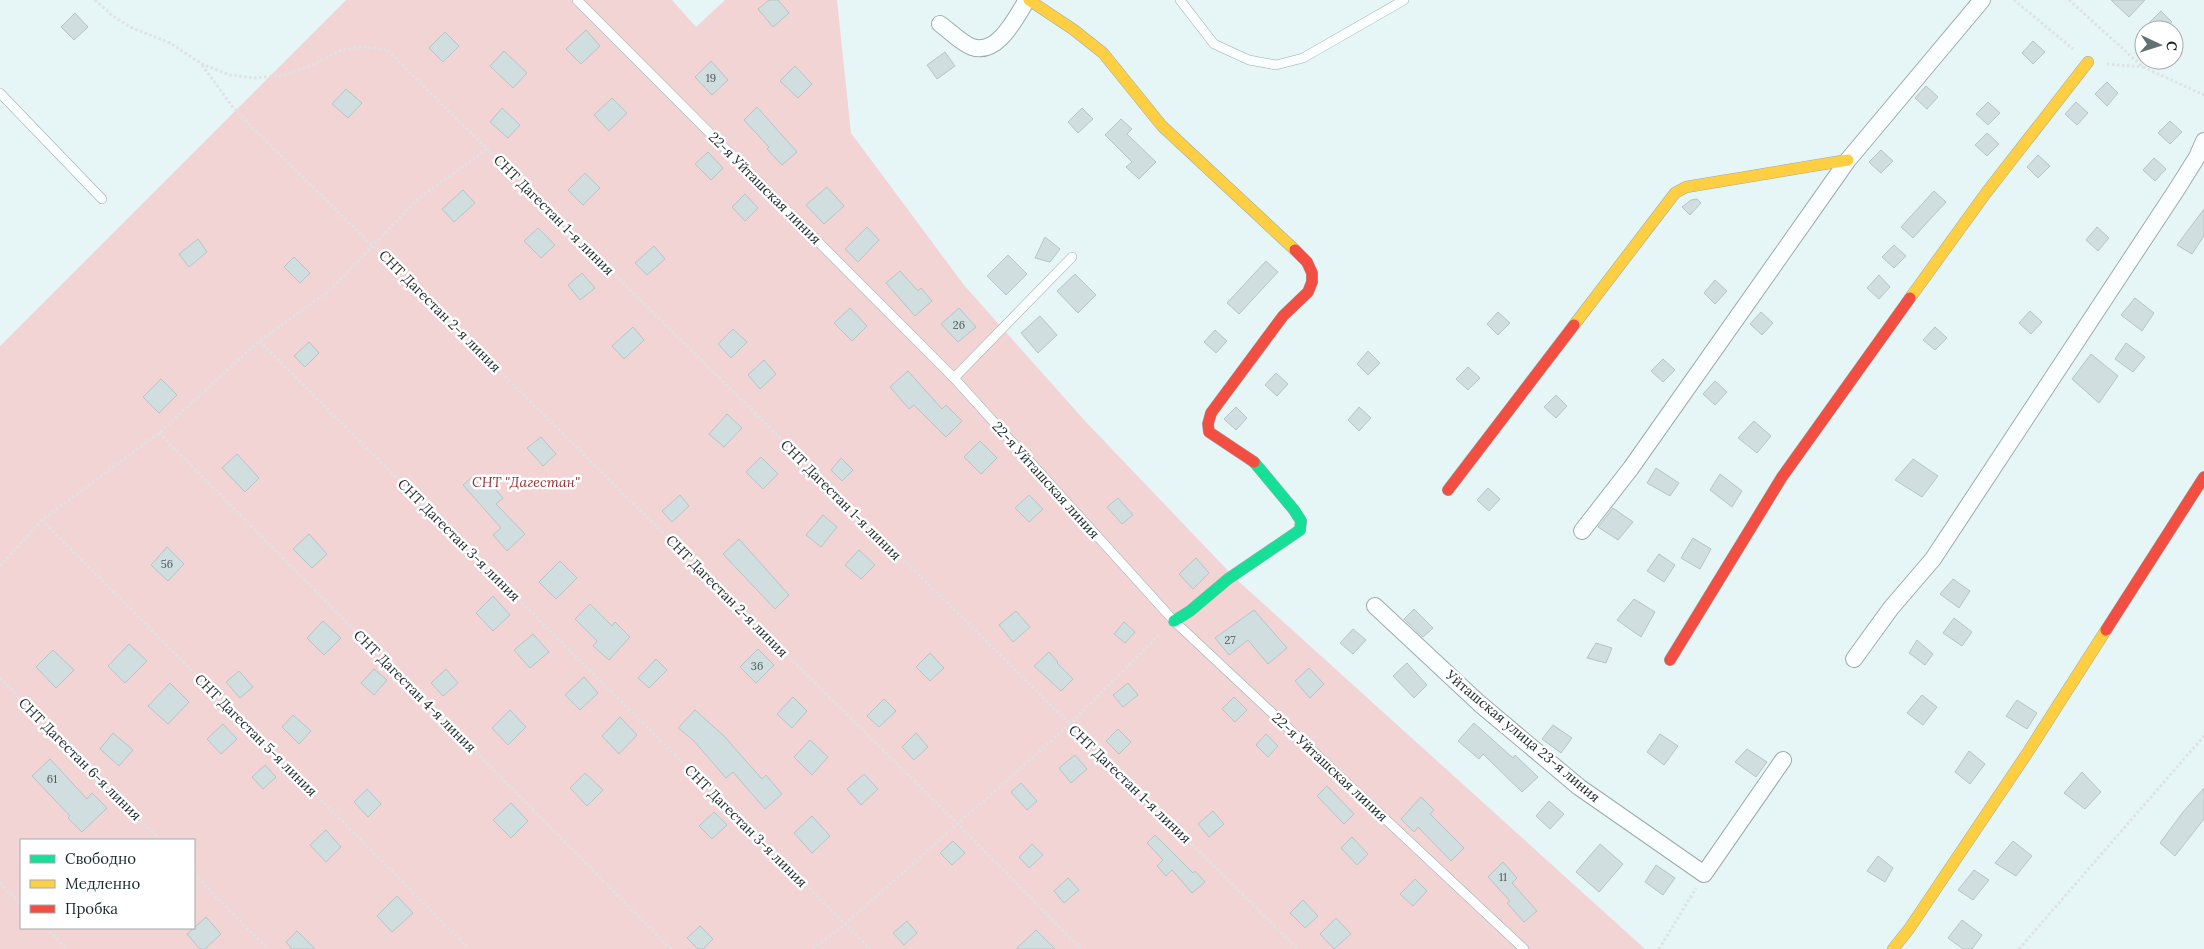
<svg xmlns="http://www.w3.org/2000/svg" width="2204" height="949" font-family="Lora,serif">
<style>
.green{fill:#f3d4d4;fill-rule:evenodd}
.building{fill:#d0dedf;stroke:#b6c4c4}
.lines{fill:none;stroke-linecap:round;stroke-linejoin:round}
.lane-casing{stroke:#9dabac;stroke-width:10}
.street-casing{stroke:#9dabac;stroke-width:18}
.fast-casing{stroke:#9dabac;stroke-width:12}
.slow-casing{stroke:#9dabac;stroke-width:12}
.jam-casing{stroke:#9dabac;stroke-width:12}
.path{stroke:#dee2e3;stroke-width:3;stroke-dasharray:2.5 2.5;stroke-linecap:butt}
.lane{stroke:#fbfefe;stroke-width:9}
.street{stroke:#fbfefe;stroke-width:16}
.fast{stroke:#16e098;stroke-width:11}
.slow{stroke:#ffcf43;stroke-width:11}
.jam{stroke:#f24e42;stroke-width:11}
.labels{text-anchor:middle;stroke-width:5;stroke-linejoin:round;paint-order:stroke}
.number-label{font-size:11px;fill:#4a5859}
.street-label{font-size:14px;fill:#1b292a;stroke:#fff}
.park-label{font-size:14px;font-style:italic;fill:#922d34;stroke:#fff}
</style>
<rect width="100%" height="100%" fill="#e6f6f7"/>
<path class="green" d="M346,0H672L696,27L725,0H837L851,133L964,285L1086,422L1236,579L1645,949H0V346ZM21,840H194V928H21Z"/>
<g class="building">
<path d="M769,0H778L789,13L773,27L758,9Z"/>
<path d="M2111,0H2145L2129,17Z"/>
<path d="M2161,11L2172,22L2165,30H2156L2149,23Z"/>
<path d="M75,13L88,27L74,40L61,27Z"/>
<path d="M586,30L600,46L581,64L566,49Z"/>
<path d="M445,32L459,46L443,62L429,48Z"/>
<path d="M2033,41L2045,52L2033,64L2022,53Z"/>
<path d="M504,51L527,73L513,88L490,66Z"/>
<path d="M945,52L955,66L937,79L927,65Z"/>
<path d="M711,61L728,80L712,95L695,77Z"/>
<path d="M795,66L812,84L798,98L780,81Z"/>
<path d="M2107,82L2118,93L2107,106L2095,94Z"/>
<path d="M1926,86L1938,97L1927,109L1915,98Z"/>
<path d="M346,89L362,103L348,118L332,104Z"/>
<path d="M612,98L627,113L609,131L594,115Z"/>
<path d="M1988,102L2000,113L1988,125L1976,114Z"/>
<path d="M2076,102L2088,113L2077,125L2065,114Z"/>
<path d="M757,107L797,152L782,165L767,149L769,147L744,120Z"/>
<path d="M502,108L520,125L508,138L490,122Z"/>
<path d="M1082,108L1093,119L1078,133L1068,122Z"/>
<path d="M1121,119L1132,129L1127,134L1156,162L1139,179L1126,167L1132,162L1105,135Z"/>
<path d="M2170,121L2182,132L2170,144L2158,133Z"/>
<path d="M1987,133L1999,144L1987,156L1975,145Z"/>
<path d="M1881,150L1893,161L1881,173L1869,162Z"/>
<path d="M708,152L723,168L711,180L695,164Z"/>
<path d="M2038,155L2050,166L2038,178L2027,167Z"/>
<path d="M2154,158L2166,169L2155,181L2143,170Z"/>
<path d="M585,173L600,188L583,205L568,190Z"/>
<path d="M827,187L844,206L824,224L806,205Z"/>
<path d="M463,190L475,203L454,222L442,209Z"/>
<path d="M1934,191L1946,202L1913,238L1901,227Z"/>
<path d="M745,194L758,208L745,221L732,207Z"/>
<path d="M1697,199L1701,203L1690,215L1682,207L1691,200Z"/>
<path d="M2204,209V236L2192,254L2177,245Z"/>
<path d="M867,227L879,240L858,262L845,249Z"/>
<path d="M2097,227L2109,238L2098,251L2086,240Z"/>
<path d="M538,228L555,245L541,258L524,241Z"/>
<path d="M1045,237L1060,249L1050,262L1035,258Z"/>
<path d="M198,239L207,252L189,267L179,254Z"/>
<path d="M1894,245L1906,256L1894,268L1882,257Z"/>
<path d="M654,246L665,259L647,275L635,263Z"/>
<path d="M1008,255L1027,274L1006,295L987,276Z"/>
<path d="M294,257L310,273L300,283L284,267Z"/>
<path d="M1266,261L1278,272L1239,314L1227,303Z"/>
<path d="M900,271L918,291L921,288L932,301L915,316L886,283Z"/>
<path d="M582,273L595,288L580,300L568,285Z"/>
<path d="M1075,274L1096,295L1078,313L1057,291Z"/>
<path d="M1879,275L1890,287L1879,299L1867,288Z"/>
<path d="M1715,280L1727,291L1715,304L1704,293Z"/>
<path d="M2135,298L2154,313L2142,331L2121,315Z"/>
<path d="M850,308L867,326L852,341L834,323Z"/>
<path d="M959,308L976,327L958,342L941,324Z"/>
<path d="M2030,311L2042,322L2031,334L2019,323Z"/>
<path d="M1498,312L1510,323L1498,335L1487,324Z"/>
<path d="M1761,312L1773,323L1762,335L1750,324Z"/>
<path d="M1040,316L1057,335L1038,353L1021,333Z"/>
<path d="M633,327L644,340L624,359L612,346Z"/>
<path d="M1935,327L1947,338L1935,350L1923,340Z"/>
<path d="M733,329L747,342L731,358L718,344Z"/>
<path d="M1215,330L1227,341L1216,353L1204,342Z"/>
<path d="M309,342L319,353L305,367L294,356Z"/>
<path d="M2126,343L2145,357L2133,372L2115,359Z"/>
<path d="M1368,351L1380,363L1368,375L1357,364Z"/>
<path d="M2091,354L2118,376L2099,403L2072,379Z"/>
<path d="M1663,359L1675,370L1663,382L1651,371Z"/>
<path d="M764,360L776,374L760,389L748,375Z"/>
<path d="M1468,367L1480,378L1468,390L1456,379Z"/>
<path d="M908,371L942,409L946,405L962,421L946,437L914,405L909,409L890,387Z"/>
<path d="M1276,373L1288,384L1277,396L1265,385Z"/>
<path d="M161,379L177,395L159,413L143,397Z"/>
<path d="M1715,381L1727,392L1715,405L1703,394Z"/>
<path d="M1556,395L1567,406L1556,418L1544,407Z"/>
<path d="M1236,407L1247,418L1236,430L1224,419Z"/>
<path d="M1359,407L1371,418L1359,431L1348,420Z"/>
<path d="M727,414L742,428L724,447L709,434Z"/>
<path d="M1754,421L1771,436L1757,453L1738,438Z"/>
<path d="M541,437L556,454L543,466L527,448Z"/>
<path d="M980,441L997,458L981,474L964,457Z"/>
<path d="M237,454L259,478L245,492L222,468Z"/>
<path d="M761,457L778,474L763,489L746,472Z"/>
<path d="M841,458L853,470L842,481L831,470Z"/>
<path d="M1913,459L1938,476L1922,497L1895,480Z"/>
<path d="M1656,468L1679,483L1670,496L1647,483Z"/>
<path d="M1720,474L1742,491L1732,507L1710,490Z"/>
<path d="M472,477L480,487L487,480L503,498L496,504L525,534L507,551L493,535L501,528L463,485Z"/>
<path d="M1488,488L1500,499L1489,511L1477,500Z"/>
<path d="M680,495L689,506L672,522L662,511Z"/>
<path d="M1029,495L1043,509L1029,522L1015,508Z"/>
<path d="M1118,498L1133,515L1122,524L1107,507Z"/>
<path d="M1613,508L1633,522L1618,540L1598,527Z"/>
<path d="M823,515L837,527L821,547L806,535Z"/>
<path d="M309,534L327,554L312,568L293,549Z"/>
<path d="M1693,538L1711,549L1700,569L1681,558Z"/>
<path d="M739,539L789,595L775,609L723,554Z"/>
<path d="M167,547L184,564L168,581L151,565Z"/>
<path d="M859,550L875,565L861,579L845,565Z"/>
<path d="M1659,554L1675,565L1664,582L1647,571Z"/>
<path d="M1196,558L1209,573L1193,589L1179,574Z"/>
<path d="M560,561L577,578L556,599L539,582Z"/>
<path d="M1953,579L1970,591L1959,608L1940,594Z"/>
<path d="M493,596L510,615L493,631L476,613Z"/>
<path d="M1634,599L1655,612L1641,637L1617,620Z"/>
<path d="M590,604L612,626L615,622L630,637L609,660L593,646L597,641L575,619Z"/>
<path d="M1414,609L1433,628L1423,637L1404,619Z"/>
<path d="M1254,610L1287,648L1268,664L1248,640L1229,655L1215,638Z"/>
<path d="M1016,611L1030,627L1013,642L999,625Z"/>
<path d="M1954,618L1972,632L1962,646L1943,633Z"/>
<path d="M323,621L341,638L324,655L307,638Z"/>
<path d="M1124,622L1135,632L1125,643L1114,634Z"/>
<path d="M1353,629L1366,640L1353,654L1340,643Z"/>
<path d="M533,634L549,652L530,668L514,650Z"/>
<path d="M1917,640L1933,654L1925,665L1909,653Z"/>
<path d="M1596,643L1612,648L1606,663L1587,658Z"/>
<path d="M129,644L147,661L125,683L108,666Z"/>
<path d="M758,649L774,665L756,683L740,667Z"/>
<path d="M53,650L74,670L56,688L36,667Z"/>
<path d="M1049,652L1058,662L1057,663L1073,679L1061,691L1034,666Z"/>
<path d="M930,653L944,668L930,681L916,667Z"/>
<path d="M656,659L667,670L649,688L638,678Z"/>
<path d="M1407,663L1427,685L1414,698L1393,676Z"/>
<path d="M1309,668L1324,684L1310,698L1295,681Z"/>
<path d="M374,669L387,680L374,695L361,683Z"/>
<path d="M446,669L458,683L443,696L431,683Z"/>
<path d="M239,671L253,687L240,698L226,682Z"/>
<path d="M584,677L598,693L580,710L565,695Z"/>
<path d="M170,683L189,702L168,724L148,706Z"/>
<path d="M1128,683L1138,695L1123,707L1113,695Z"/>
<path d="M1922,695L1937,707L1923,725L1907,713Z"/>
<path d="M793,697L807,711L792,728L777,714Z"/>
<path d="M1234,697L1247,710L1235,722L1222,709Z"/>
<path d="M884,699L896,711L879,727L867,716Z"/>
<path d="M2017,700L2037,713L2027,729L2006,716Z"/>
<path d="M510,710L526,727L508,745L492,728Z"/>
<path d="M695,710L724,736L762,779L766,775L782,794L765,809L733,772L726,778L693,740L678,728Z"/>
<path d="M293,715L311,731L299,744L282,727Z"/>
<path d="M620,717L637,735L619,754L602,736Z"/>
<path d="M1474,723L1513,758L1515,755L1538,777L1522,792L1483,754L1479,759L1458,741Z"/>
<path d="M223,724L237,739L221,754L207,739Z"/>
<path d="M1553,725L1572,738L1561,753L1542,739Z"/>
<path d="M1118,729L1131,742L1119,754L1106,741Z"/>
<path d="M113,733L133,750L119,766L100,749Z"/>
<path d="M916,733L928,747L914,760L902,747Z"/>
<path d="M1266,734L1278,746L1268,757L1256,745Z"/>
<path d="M1660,734L1678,746L1664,765L1647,752Z"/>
<path d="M810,740L828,757L812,775L794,757Z"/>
<path d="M1747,749L1767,762L1756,777L1735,762Z"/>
<path d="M1969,751L1985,764L1970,784L1955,772Z"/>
<path d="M1075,755L1087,769L1071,783L1059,768Z"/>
<path d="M50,759L87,799L92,793L107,808L82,832L68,818L70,816L32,776Z"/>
<path d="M265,765L276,777L263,789L252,777Z"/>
<path d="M2082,772L2101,792L2085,809L2064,793Z"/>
<path d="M585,773L603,790L587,806L570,788Z"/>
<path d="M864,774L878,789L861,805L847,789Z"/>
<path d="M1021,783L1037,801L1027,810L1011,792Z"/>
<path d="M1327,786L1354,814L1344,824L1317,796Z"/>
<path d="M2204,788V819L2175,856L2160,843L2183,812Z"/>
<path d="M367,789L381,804L368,817L354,802Z"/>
<path d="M1421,797L1434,810L1430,814L1464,848L1451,861L1418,827L1414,832L1401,819Z"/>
<path d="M1549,801L1564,814L1550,829L1536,816Z"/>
<path d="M511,803L528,821L511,838L493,820Z"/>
<path d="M1213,811L1224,824L1209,837L1198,824Z"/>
<path d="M714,812L727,825L712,839L699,826Z"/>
<path d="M812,816L830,836L812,853L794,833Z"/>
<path d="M326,830L341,847L326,862L310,845Z"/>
<path d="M1155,835L1193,873L1195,871L1205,882L1192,893L1172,870L1166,876L1157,866L1163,860L1147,843Z"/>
<path d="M1352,837L1368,854L1357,865L1341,848Z"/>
<path d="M953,841L965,853L952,865L940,853Z"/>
<path d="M2013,841L2032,856L2016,876L1995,863Z"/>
<path d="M1032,844L1043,855L1029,868L1019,857Z"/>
<path d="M1600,844L1623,864L1599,892L1576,872Z"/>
<path d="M1878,856L1893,868L1885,882L1867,871Z"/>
<path d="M1503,862L1517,878L1512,883L1537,911L1524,922L1507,903L1510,901L1488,877Z"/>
<path d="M1656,865L1675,878L1663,895L1645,882Z"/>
<path d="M1974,870L1989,880L1973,900L1958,890Z"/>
<path d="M1068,878L1079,890L1064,903L1054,891Z"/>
<path d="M1415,879L1427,891L1413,906L1400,894Z"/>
<path d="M397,896L413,913L392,932L377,916Z"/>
<path d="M1303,900L1318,916L1305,928L1290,913Z"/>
<path d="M206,917L221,934L205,949H200L187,934Z"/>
<path d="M1336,918L1351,934L1334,949L1320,934Z"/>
<path d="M1962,920L1982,935L1972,949H1963L1948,938Z"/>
<path d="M907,921L917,933L904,945L893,933Z"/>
<path d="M700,926L713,939L703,949H698L687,938Z"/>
<path d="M1036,930L1055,949H1016Z"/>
<path d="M297,931L315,949H292L286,942Z"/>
</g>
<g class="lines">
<defs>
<g id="lane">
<path d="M577,0L954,378L1174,621L1524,949"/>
<path d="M1180,0L1214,44L1249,60L1276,65L1303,58L1404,0"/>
<path d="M0,93L102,199"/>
<path d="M954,378L1072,257"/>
</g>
<g id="street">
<path d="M940,24C950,31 961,43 972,47C998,56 1016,17 1027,0"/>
<path d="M1582,531L1631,468L1848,160L1982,0"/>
<path d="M1375,606L1480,704L1579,787L1704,874L1783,760"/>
<path d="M1854,659L1891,608L1933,559L2177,189L2197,157L2204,141"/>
</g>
<path id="fast" d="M1174,621L1190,611L1228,579L1300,530L1301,521L1294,510L1254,462"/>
<g id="slow">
<path d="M1029,0L1074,30L1103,53L1162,126L1295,250"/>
<path d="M1910,298L1986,193L2088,62"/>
<path d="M1574,325L1675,193L1686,187L1848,160"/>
<path d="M1893,949L1909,929L2028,752L2106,630"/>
</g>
<g id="jam">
<path d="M1254,462L1209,432L1208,424L1211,413L1283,316L1308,292L1312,282V273L1307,262L1295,250"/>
<path d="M1448,490L1574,325"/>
<path d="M2106,630L2204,477"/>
<path d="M1670,660L1782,477L1910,298"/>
</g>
</defs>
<use href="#lane" class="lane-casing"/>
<use href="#street" class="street-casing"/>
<use href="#fast" class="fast-casing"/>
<use href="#slow" class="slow-casing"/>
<use href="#jam" class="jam-casing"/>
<g class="path">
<path d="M95,0L113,16L130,27L170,43L202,64L230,75L255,78L284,75L310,66L342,50L361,47L386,49L1298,949"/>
<path d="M2014,0L2073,49"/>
<path d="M2069,0L2143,67L2204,95"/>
<path d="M2107,64L2143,67"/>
<path d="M202,65L232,106L253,128L957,823L1081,949"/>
<path d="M487,149L418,199L329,291L259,341L870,949"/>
<path d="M159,433L671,949"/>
<path d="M42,520L469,949"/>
<path d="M0,566L42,520L159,433L259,341"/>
<path d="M0,678L160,840"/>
<path d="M194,874L268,949"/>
<path d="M0,883L21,904"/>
<path d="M46,928L67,949"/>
<path d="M813,949L845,924L1069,725L1160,634"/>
<path d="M1659,949L1696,888"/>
<path d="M2019,949L2204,736"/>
</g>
<use href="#lane" class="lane"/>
<use href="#street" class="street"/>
<use href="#fast" class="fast"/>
<use href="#slow" class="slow"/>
<use href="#jam" class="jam"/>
</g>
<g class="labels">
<g class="number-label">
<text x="711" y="82">19</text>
<text x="959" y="329">26</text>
<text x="167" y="568">56</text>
<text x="1230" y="644">27</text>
<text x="757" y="670">36</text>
<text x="52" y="783">61</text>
<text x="1503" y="881">11</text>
</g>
<g class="street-label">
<text transform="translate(765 188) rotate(45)" y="5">22-я Уйташская линия</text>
<text transform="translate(554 215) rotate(45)" y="5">СНТ Дагестан 1-я линия</text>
<text transform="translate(440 311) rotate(45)" y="5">СНТ Дагестан 2-я линия</text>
<text transform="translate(1046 480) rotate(48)" y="5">22-я Уйташская линия</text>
<text transform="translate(841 500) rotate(45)" y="5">СНТ Дагестан 1-я линия</text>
<text transform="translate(459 540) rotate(45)" y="5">СНТ Дагестан 3-я линия</text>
<text transform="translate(727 596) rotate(45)" y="5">СНТ Дагестан 2-я линия</text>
<text transform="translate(415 691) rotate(45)" y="5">СНТ Дагестан 4-я линия</text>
<text transform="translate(256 735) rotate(45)" y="5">СНТ Дагестан 5-я линия</text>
<text transform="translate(1523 736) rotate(40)" y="5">Уйташская улица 23-я линия</text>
<text transform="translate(80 759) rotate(45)" y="5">СНТ Дагестан 6-я линия</text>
<text transform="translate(1330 767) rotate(43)" y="5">22-я Уйташская линия</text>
<text transform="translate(1130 784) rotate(44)" y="5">СНТ Дагестан 1-я линия</text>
<text transform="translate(746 826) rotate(45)" y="5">СНТ Дагестан 3-я линия</text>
</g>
<g class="park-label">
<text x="526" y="487">СНТ "Дагестан"</text>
</g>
</g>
<rect x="20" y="839" width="175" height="90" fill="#ffffff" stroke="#a4a9aa"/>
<rect x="30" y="855" width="25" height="8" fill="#16e098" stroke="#a4a9aa"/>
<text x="65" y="864" font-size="15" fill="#1b292a">Свободно</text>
<rect x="30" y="880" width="25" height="8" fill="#ffcf43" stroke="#a4a9aa"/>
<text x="65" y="889" font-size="15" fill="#1b292a">Медленно</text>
<rect x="30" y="905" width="25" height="8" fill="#f24e42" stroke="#a4a9aa"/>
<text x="65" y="914" font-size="15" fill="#1b292a">Пробка</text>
<g transform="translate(2159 45) rotate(94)"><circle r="24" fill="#ffffff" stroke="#a4a9aa"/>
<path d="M0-4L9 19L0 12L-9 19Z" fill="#627172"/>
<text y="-8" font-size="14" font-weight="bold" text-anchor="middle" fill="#1b292a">С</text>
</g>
</svg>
